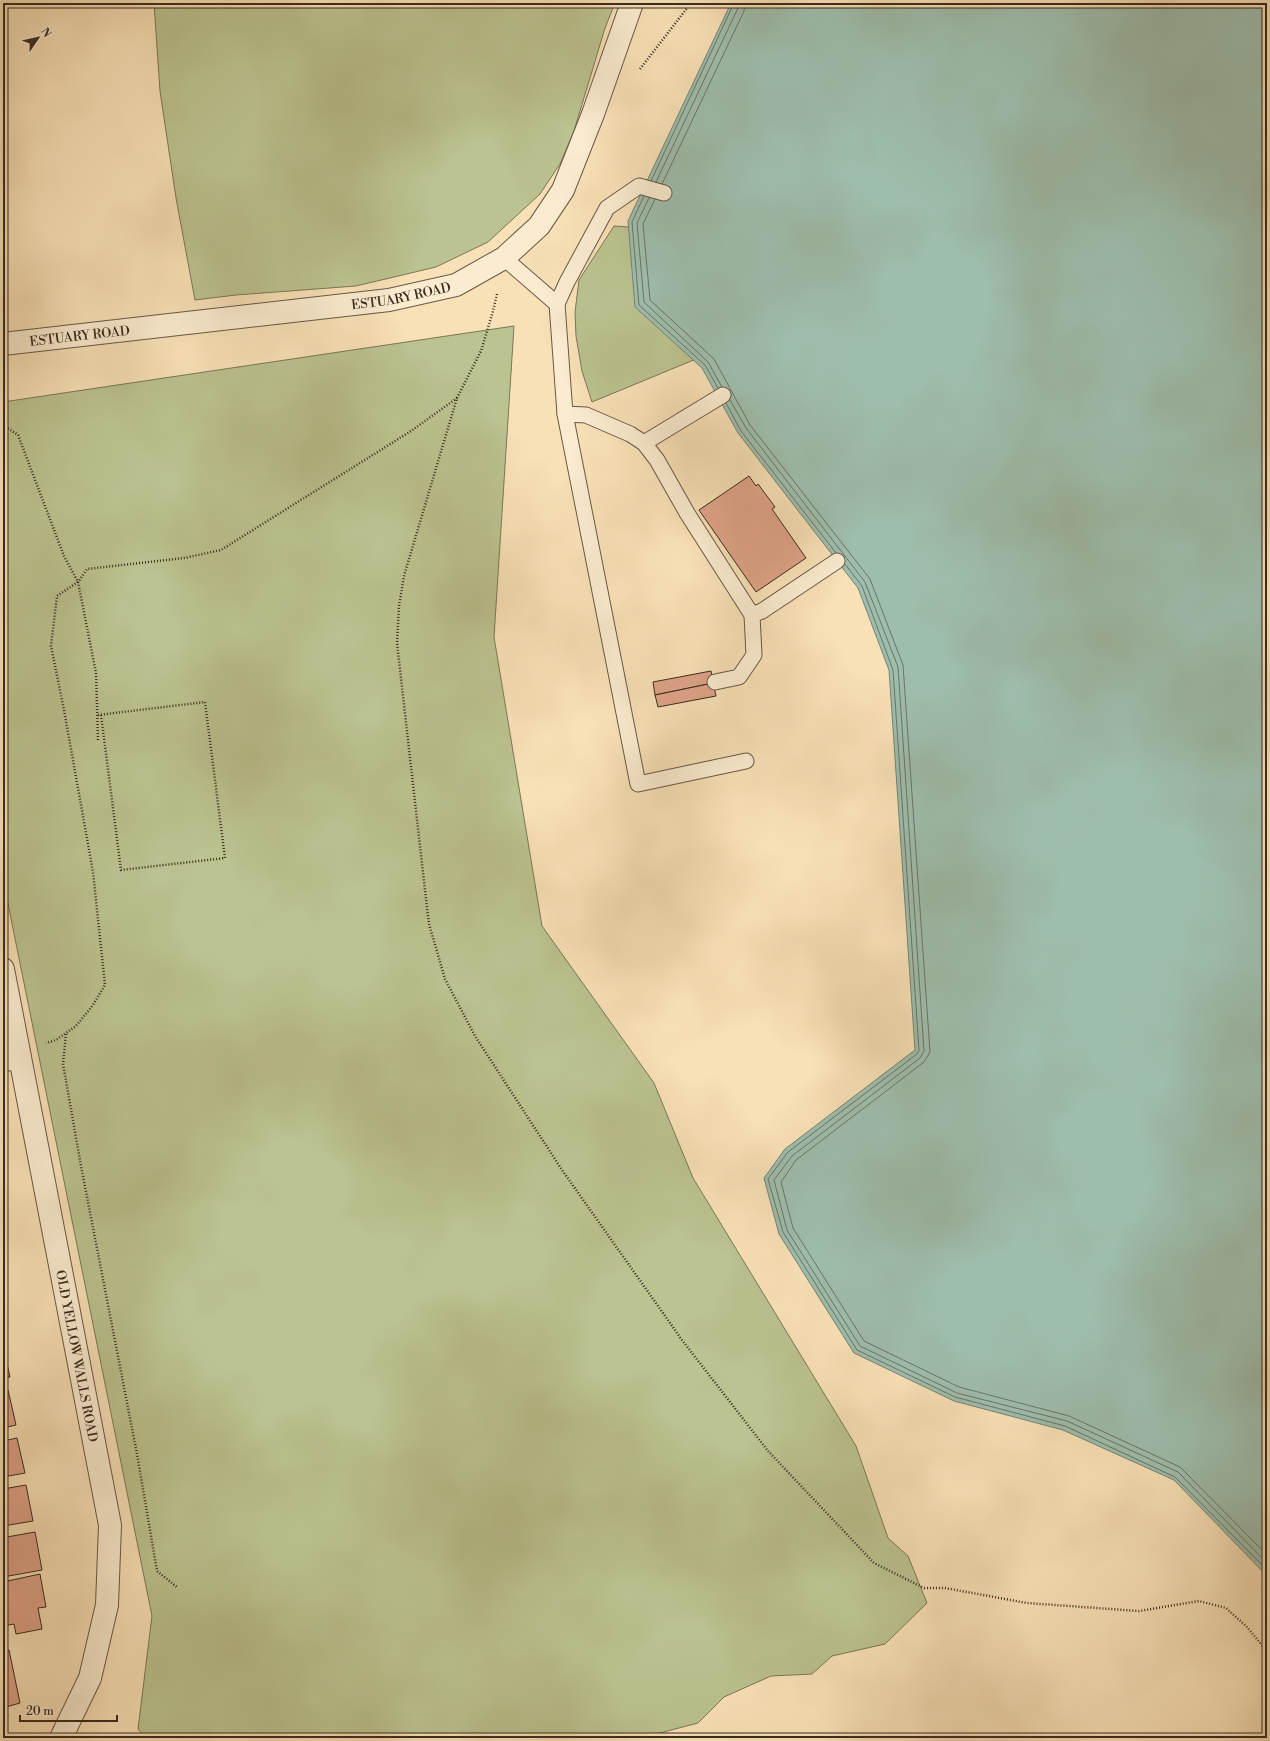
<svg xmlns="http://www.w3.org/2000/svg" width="1270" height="1741" font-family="'Libre Bodoni',serif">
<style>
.green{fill:#bbc390;stroke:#7a7758}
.water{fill:#9ebead;stroke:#758375}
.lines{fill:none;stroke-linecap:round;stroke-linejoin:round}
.shore{stroke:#6b7466;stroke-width:1}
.building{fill:#dfa388;stroke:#382b20}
.service-casing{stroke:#685846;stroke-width:17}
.minor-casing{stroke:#685846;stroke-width:24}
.tertiary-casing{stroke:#685846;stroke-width:24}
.path{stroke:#382b20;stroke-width:2.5;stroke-dasharray:1 2;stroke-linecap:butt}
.service{stroke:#fbecd0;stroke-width:15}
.minor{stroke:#fbecd0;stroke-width:22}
.tertiary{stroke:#fbecd0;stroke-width:22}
.labels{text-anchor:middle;stroke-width:3;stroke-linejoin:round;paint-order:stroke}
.street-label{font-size:13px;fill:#382b20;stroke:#fbecd0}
</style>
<rect width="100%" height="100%" fill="#f9e1b7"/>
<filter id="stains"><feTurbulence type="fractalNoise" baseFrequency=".005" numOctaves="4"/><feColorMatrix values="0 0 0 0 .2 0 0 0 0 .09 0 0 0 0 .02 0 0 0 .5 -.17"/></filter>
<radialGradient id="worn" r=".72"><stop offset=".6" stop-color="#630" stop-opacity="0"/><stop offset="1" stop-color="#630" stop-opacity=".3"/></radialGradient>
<g class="green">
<path d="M154,3H615L605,28L574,131L560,164L540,194L488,242L436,267L356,286L236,295L195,300L176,198L160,91Z"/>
<path d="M614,226L629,227L713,352L592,402L582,371L576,336L575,312L579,280Z"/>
<path d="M514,326L494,637L542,926L654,1083L693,1178L856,1446L888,1538L908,1556L927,1603L885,1644L832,1656L812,1674L771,1676L724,1697L698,1723L641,1738H145L138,1729L152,1616L3,879V402Z"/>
</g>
<path class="water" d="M731,3H1267V1576L1174,1480L1063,1430L954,1401L854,1353L779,1234L764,1178L785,1149L915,1050L889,670L858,588L738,433L702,368L635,307L628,221Z"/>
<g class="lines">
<g class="shore">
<path d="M651,181L734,3"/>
<path d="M656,182L738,8L739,3"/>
<path d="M662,184L744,11L745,3"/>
<path d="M644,196L632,222L639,305L705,365L718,388"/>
<path d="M649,198L637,223L644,302L708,362L722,387"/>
<path d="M655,199L643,224L650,300L714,359L750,425L870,579L903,665L930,1052L924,1062L796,1160L781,1182L793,1228L864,1341L959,1387L1069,1416L1180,1467L1267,1555"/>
<path d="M730,400L746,428L865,582L898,667L924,1051L920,1058L792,1156L774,1180L787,1230L860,1346L957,1393L1067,1421L1178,1472L1267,1563"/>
<path d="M726,403L741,431L836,553"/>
<path d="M845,564L862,586L893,670L919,1050L917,1054L788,1152L768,1179L783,1232L857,1350L955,1397L1065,1426L1175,1477L1267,1570"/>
</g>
</g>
<g class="building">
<path d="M749,476L756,486L758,484L775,507L772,509L806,558L756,592L699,510Z"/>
<path d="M711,671L713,683L655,695L653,682Z"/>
<path d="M713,683L716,696L658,707L655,695Z"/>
<path d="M3,1346L10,1377L3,1378Z"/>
<path d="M8,1390L16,1425L3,1428V1391Z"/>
<path d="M17,1438L25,1473L3,1477V1441Z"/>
<path d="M26,1485L33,1521L3,1526V1489Z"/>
<path d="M35,1532L42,1570L3,1577V1534L6,1533L7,1537Z"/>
<path d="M40,1574L46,1607L38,1608L42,1629L16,1634L14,1624L3,1626V1582Z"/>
<path d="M3,1648L9,1650L20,1703L6,1707L8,1716L3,1718Z"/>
</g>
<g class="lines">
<defs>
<g id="service">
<path d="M504,258L557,304L565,414L638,784L746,761"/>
<path d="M557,304L567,282L607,208L639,186L664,193"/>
<path d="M565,414L586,415L630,434L644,443L657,460L687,513L752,615L754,655L739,677L715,682"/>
<path d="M644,443L723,395"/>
<path d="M752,615L762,611L837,561"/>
</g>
<path id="minor" d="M3,1060L20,1058"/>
<g id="tertiary">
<path id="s1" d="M3,344L389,300L456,285L504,258L539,226L563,190L593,114L632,3"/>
<path id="s2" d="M3,969L110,1525L107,1605L90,1678L61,1738"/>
</g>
</defs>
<use href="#service" class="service-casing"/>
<use href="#minor" class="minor-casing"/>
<use href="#tertiary" class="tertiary-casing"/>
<g class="path">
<path d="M640,69L691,3"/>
<path d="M497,294L493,311L481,351L457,398L404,576L399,606L397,643L426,899L429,924L445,979L475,1036L562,1170L682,1340L768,1451L874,1563L924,1588H945L1027,1603L1139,1611L1199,1601L1226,1608L1246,1626L1267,1651"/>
<path d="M3,425L18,435L64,556L78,582L57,596L51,646L64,710L93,872L105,985L93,1005L76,1026L56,1040L46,1043"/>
<path d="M98,715L205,702L225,858L121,870L101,715"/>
<path d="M98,740L96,673L78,582L87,569L184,558L221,550L411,431L457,398"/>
<path d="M66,1034L63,1064L81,1166L137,1454L157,1571L178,1588"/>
</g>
<use href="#service" class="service"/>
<use href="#minor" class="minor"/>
<use href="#tertiary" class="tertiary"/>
</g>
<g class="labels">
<g class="street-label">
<text dy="5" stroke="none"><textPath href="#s1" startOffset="401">ESTUARY ROAD</textPath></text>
<text dy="5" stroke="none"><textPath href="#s1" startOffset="77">ESTUARY ROAD</textPath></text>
<text dy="5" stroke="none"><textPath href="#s2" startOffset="394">OLD YELLOW WALLS ROAD</textPath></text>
</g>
</g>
<rect width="1270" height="1741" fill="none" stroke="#f9e1b7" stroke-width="16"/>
<rect x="4" y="4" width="1262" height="1733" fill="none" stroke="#382b20" stroke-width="2"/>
<rect x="8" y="8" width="1254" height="1725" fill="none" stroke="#382b20"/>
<g transform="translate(38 38) rotate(56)" stroke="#fbecd0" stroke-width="3" paint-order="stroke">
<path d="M0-3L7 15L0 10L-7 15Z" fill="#382b20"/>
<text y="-6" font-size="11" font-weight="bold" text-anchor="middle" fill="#382b20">N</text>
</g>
<path d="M20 1715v6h97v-6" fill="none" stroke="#382b20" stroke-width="2"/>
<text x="26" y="1715" font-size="12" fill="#382b20" stroke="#fbecd0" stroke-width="3" paint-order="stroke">20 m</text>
<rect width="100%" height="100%" filter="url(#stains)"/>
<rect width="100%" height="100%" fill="url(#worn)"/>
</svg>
